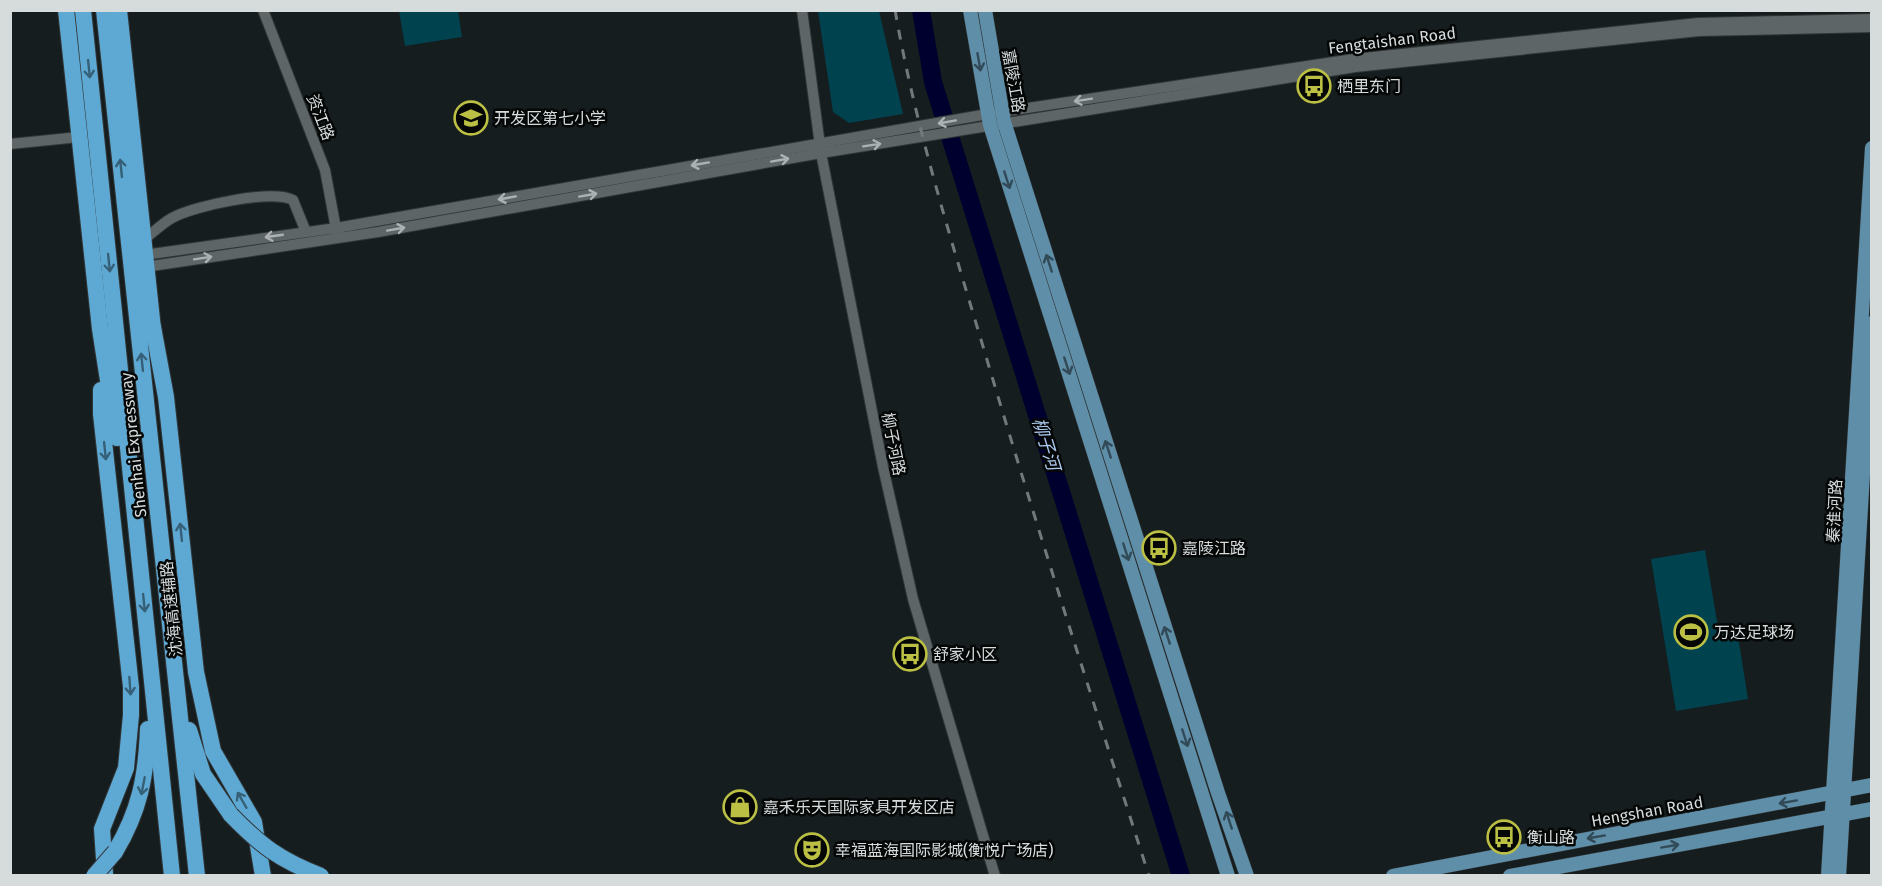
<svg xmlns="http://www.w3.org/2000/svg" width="1882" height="886" font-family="'Fira Sans','Noto Sans SC',sans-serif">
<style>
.green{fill:#00424e}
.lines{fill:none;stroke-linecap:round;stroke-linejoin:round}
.river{stroke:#00002f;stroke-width:18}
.minor-casing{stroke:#313637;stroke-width:12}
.major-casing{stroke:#313637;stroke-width:15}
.highway-casing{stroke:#313637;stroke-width:18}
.minor{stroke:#5d6567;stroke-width:10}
.major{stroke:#5e8ea8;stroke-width:14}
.highway{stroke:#5ea9d3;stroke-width:16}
.rail{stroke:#73797b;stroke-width:3;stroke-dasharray:10 10;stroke-linecap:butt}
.highway-bridge-casing{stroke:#313637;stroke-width:18;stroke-linecap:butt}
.highway-bridge{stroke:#5ea9d3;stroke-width:16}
.oneway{stroke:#324a58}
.oneway2{stroke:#366077}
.oneway3{stroke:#acb2b3}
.labels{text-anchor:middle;stroke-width:5;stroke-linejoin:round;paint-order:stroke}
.street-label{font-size:16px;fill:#d6dbdc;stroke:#050707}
.poi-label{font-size:16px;fill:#d6dbdc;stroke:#050707;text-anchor:start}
.water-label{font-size:18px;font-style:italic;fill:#abc8ef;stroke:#050707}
</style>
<rect width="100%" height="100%" fill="#161d1f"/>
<g class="green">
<path d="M399,11H458L462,37L405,46Z"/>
<path d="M818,11H879L903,114L849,123L833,112Z"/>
<path d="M1705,550L1719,633L1737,630L1748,699L1676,711L1651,559Z"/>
</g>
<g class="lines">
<path class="river" d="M921,10L933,82L1181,876"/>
<defs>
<g id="minor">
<path d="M263,10L325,170L337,234"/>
<path d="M802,10L821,153L883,467L913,599L995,876"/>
<path d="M10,144L79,137"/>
<path d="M142,241C152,234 161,224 172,218C193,206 272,189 293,200L306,232"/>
<path d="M144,255L336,228L988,114L1354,59L1698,23L1872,19"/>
<path d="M145,267L378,232L821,153L1355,67L1699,31L1872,27"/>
</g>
<g id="major">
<path d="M970,10L990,125L1228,876"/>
<path d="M985,10L1004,122L1218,793L1247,876"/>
<path d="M1393,876L1872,785"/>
<path d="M1510,876L1872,809"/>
<path d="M1828,876L1872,148"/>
<path d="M1839,876L1872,323"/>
</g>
<g id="highway">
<path d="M66,10L100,329L117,438"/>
<path d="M83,10L172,876"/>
<path d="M104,10L197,876"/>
<path d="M119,10L154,338"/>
<path d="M153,327L166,397L196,672L213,751L254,822L263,876"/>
<path d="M101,390V414L131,687V715L126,768L102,829L105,874"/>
<path d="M189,730L203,774L231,815"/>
<path d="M115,852C140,810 146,777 148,729"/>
</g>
</defs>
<use href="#minor" class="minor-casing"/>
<use href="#major" class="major-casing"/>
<use href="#highway" class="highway-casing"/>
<use href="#minor" class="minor"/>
<use href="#major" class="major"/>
<use href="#highway" class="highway"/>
<path class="rail" d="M895,10C915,124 949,233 982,343C1035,522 1092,698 1149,876"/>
<defs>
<g id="highway-bridge">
<path d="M231,815C261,846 280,860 321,876"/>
<path d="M94,876L115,852"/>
</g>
</defs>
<use href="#highway-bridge" class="highway-bridge-casing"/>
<use href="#highway-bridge" class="highway-bridge"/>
</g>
<defs><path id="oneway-shaft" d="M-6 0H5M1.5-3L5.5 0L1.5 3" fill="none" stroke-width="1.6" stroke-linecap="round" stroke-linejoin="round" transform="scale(1.5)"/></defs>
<g class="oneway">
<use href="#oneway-shaft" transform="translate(979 62) rotate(80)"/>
<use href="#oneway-shaft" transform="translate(1007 180) rotate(72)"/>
<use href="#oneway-shaft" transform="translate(1049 263) rotate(-108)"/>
<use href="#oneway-shaft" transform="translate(1067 366) rotate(72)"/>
<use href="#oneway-shaft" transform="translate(1108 449) rotate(-108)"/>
<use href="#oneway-shaft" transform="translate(1126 552) rotate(72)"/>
<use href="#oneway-shaft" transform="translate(1167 635) rotate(-108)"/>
<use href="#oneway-shaft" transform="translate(1185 738) rotate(72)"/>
<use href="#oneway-shaft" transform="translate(1788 802) rotate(170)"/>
<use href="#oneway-shaft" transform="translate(1229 820) rotate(-108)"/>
<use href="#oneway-shaft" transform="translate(1596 837) rotate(170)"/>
<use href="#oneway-shaft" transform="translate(1670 846) rotate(-10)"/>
</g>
<g class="oneway2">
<use href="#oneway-shaft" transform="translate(89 69) rotate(84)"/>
<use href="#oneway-shaft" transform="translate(121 168) rotate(-96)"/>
<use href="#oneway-shaft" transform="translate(109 263) rotate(84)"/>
<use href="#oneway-shaft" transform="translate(142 362) rotate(-96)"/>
<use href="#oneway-shaft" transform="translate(105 451) rotate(84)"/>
<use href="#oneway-shaft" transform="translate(181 532) rotate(-96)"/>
<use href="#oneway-shaft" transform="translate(144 603) rotate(84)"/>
<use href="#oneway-shaft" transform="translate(130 686) rotate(86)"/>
<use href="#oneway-shaft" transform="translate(143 786) rotate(101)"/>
<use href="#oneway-shaft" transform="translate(242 800) rotate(-120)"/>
</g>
<g class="oneway3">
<use href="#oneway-shaft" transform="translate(1083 100) rotate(171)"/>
<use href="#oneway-shaft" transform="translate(947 122) rotate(170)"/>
<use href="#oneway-shaft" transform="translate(872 145) rotate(-9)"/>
<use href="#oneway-shaft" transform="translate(780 160) rotate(-10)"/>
<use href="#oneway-shaft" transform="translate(700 164) rotate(170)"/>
<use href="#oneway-shaft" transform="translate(588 195) rotate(-10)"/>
<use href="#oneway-shaft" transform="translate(507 198) rotate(170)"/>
<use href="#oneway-shaft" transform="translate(396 229) rotate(-10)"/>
<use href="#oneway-shaft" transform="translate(274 236) rotate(172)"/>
<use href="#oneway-shaft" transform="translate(203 258) rotate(-9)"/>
</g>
<defs>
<symbol id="bus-ring" viewBox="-11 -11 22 22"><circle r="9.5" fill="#050707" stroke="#bbc044" stroke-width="1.5"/><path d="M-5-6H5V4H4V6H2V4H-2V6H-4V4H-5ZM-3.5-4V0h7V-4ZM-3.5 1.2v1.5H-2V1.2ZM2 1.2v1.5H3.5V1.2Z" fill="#bbc044"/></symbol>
<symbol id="school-ring" viewBox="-11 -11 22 22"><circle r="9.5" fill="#050707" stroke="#bbc044" stroke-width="1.5"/><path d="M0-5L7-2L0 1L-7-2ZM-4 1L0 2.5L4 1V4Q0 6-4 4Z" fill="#bbc044"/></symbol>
<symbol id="stadium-ring" viewBox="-11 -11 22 22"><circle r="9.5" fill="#050707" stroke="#bbc044" stroke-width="1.5"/><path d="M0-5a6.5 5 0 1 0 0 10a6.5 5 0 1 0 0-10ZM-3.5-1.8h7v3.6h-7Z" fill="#bbc044"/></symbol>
<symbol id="shop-ring" viewBox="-11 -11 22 22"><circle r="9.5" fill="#050707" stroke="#bbc044" stroke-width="1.5"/><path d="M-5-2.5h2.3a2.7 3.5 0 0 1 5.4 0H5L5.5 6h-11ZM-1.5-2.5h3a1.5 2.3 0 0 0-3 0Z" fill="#bbc044"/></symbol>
<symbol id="theatre-ring" viewBox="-11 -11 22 22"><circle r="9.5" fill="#050707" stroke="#bbc044" stroke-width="1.5"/><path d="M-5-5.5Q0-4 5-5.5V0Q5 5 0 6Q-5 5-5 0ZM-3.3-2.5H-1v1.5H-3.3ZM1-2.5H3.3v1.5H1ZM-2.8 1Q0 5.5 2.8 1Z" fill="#bbc044"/></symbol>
</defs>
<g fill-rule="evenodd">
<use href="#bus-ring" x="1295" y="67" width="38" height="38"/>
<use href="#school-ring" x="452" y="99" width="38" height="38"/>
<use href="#bus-ring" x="1140" y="529" width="38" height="38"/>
<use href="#stadium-ring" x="1672" y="613" width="38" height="38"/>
<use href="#bus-ring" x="891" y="635" width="38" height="38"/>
<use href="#shop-ring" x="721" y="788" width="38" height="38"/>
<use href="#bus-ring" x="1485" y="818" width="38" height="38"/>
<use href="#theatre-ring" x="793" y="831" width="38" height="38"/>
</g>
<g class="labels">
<g class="street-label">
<text transform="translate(1392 40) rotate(-7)" y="6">Fengtaishan Road</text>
<text transform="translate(1014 81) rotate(80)" y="6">嘉陵江路</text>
<text transform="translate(321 117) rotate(69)" y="6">资江路</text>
<text transform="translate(894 444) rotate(79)" y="6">柳子河路</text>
<text transform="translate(133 445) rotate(-96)" y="6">Shenhai Expressway</text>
<text transform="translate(1834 511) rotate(-87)" y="6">秦淮河路</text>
<text transform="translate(171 609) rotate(-96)" y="6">沈海高速辅路</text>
<text transform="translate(1647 811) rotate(-10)" y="6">Hengshan Road</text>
</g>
<g class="poi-label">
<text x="1337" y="92">栖里东门</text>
<text x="494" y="124">开发区第七小学</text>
<text x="1182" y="554">嘉陵江路</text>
<text x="1714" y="638">万达足球场</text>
<text x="933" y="660">舒家小区</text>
<text x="763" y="813">嘉禾乐天国际家具开发区店</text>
<text x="1527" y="843">衡山路</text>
<text x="835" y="856">幸福蓝海国际影城(衡悦广场店)</text>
</g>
<g class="water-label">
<text transform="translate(1046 444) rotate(73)" y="6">柳子河</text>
</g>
</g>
<rect width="1882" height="886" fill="none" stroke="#d6dbdc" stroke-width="24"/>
</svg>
